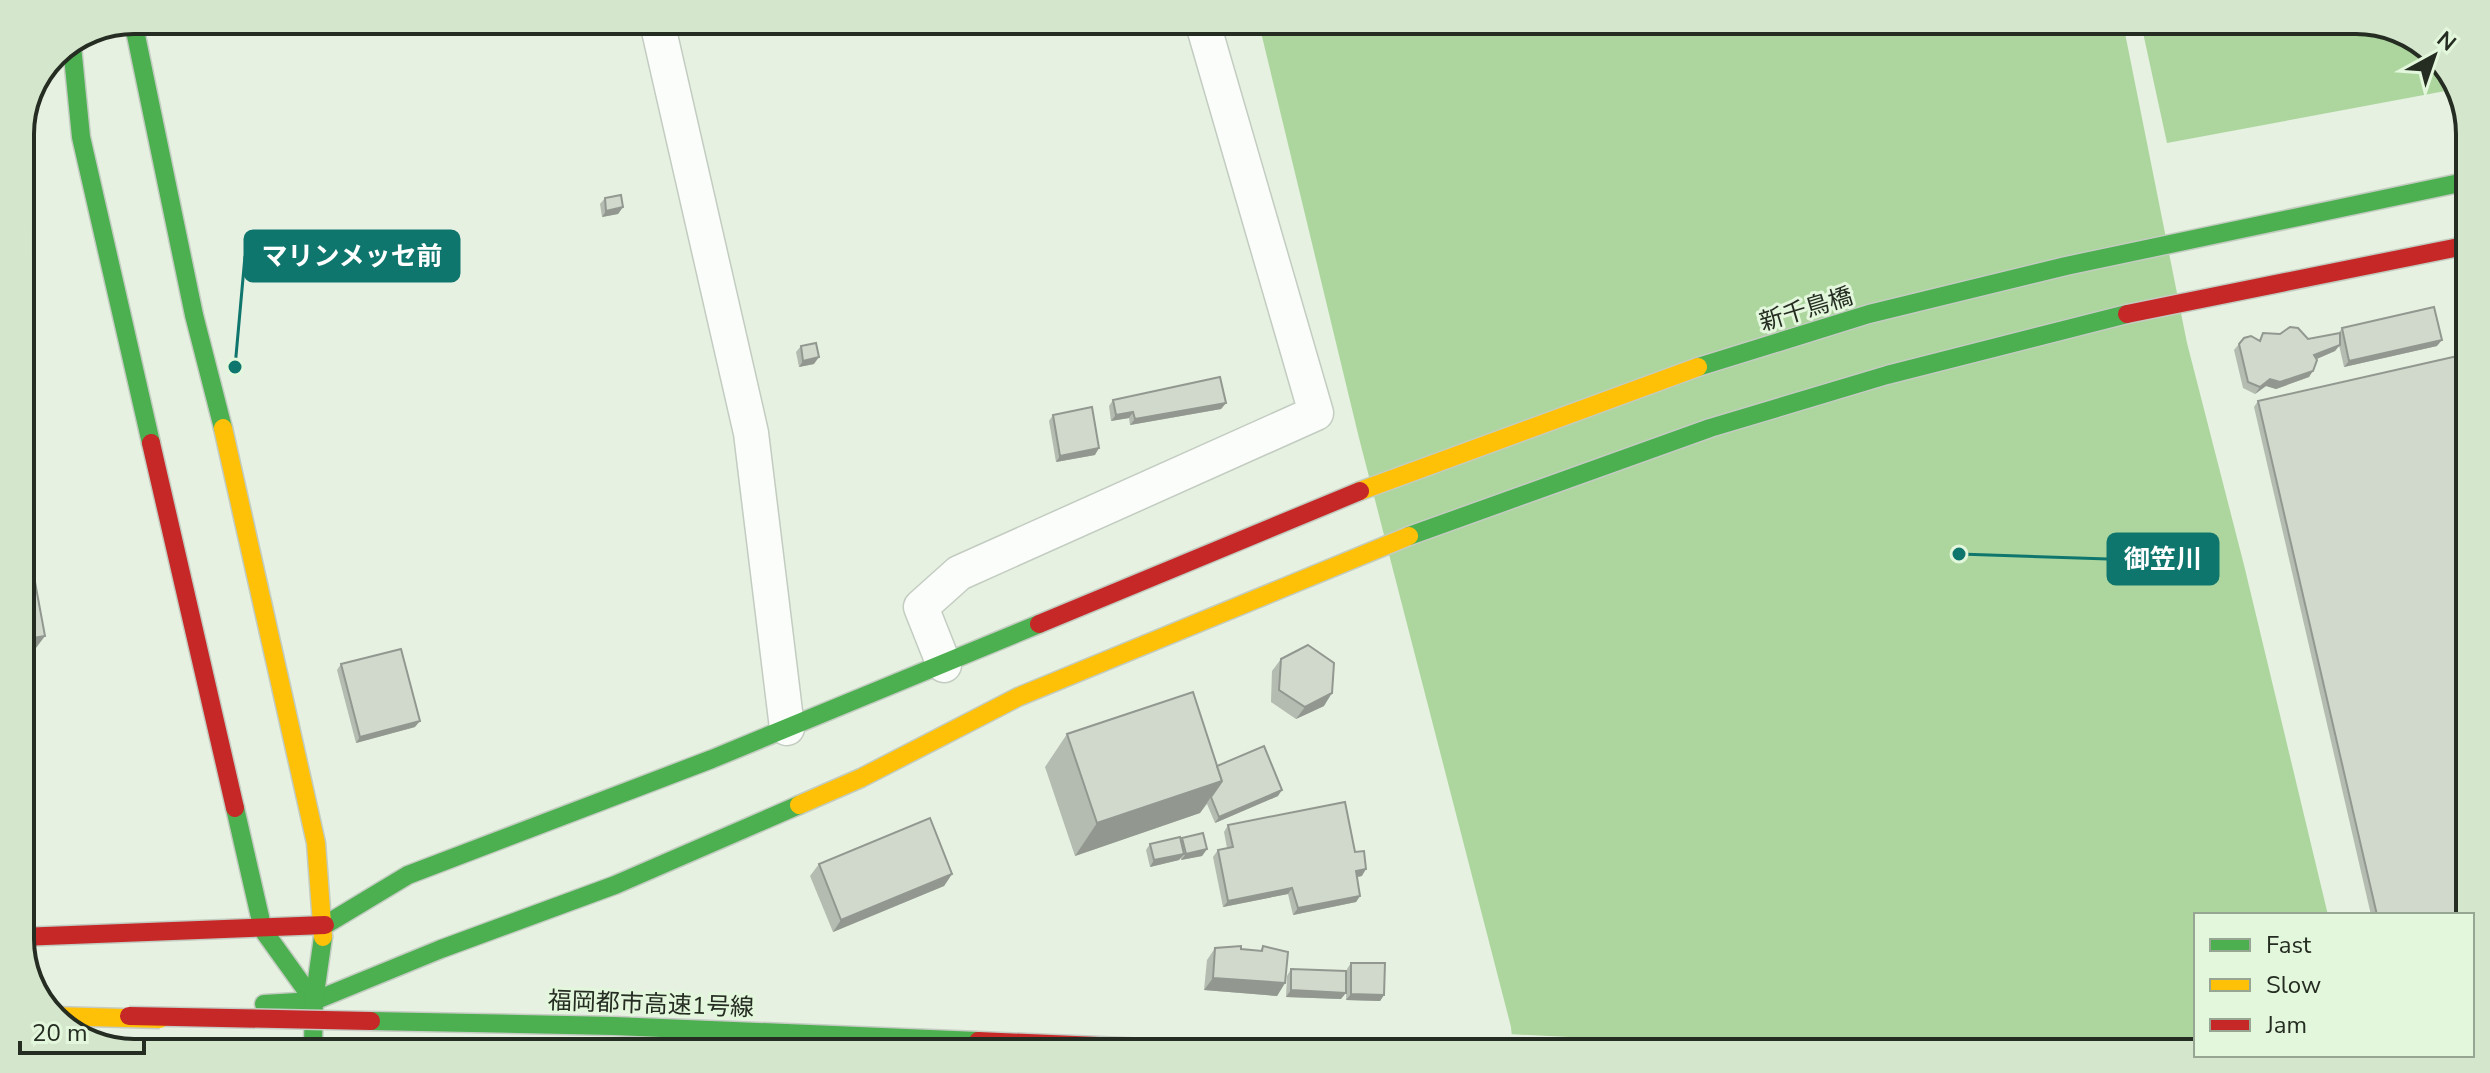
<svg xmlns="http://www.w3.org/2000/svg" width="2490" height="1073" font-family="'Nunito Sans','Noto Sans JP',sans-serif">
<style>
.water{fill:#add69e}
.pier{fill:#e6f1e2}
.lines{fill:none;stroke-linecap:round;stroke-linejoin:round}
.street-casing{stroke:#c3ccc0;stroke-width:37}
.fast-casing{stroke:#c3ccc0;stroke-width:21}
.slow-casing{stroke:#c3ccc0;stroke-width:21}
.jam-casing{stroke:#c3ccc0;stroke-width:21}
.street{stroke:#fbfdfb;stroke-width:34}
.fast{stroke:#4caf50;stroke-width:18}
.slow{stroke:#ffc107;stroke-width:18}
.jam{stroke:#c62828;stroke-width:18}
.fast-bridge-casing{stroke:#c6ccc4;stroke-width:21;stroke-linecap:butt}
.slow-bridge-casing{stroke:#c6ccc4;stroke-width:21;stroke-linecap:butt}
.jam-bridge-casing{stroke:#c6ccc4;stroke-width:21;stroke-linecap:butt}
.fast-bridge{stroke:#4caf50;stroke-width:18}
.slow-bridge{stroke:#ffc107;stroke-width:18}
.jam-bridge{stroke:#c62828;stroke-width:18}
.wall{fill:#b4bbb0}
.shaded-wall{fill:#929890}
.building{fill:#d1d9cd;stroke:#929890;stroke-width:2}
.labels{text-anchor:middle;stroke-width:6;stroke-linejoin:round;paint-order:stroke}
.street-label{font-size:24px;fill:#252c22;stroke:#e3f7dc}
.rim{fill:none;stroke:#252c22;stroke-width:4}
.leader{fill:none;stroke:#0f766e;stroke-width:3}
.callout-dot{fill:#0f766e;stroke:#e3f7dc;stroke-width:3}
.callout{fill:#0f766e;stroke:#0f766e;stroke-width:3}
.callout-label{font-size:26px;text-anchor:middle;font-weight:bold;fill:#fff}
</style>
<rect width="100%" height="100%" fill="#e6f1e2"/>
<g class="water">
<path d="M1259,24L2124,28L2187,343L2244,565L2328,915H2196V1052L1513,1050L1511,1027L1359,438Z"/>
<path d="M2142,28L2399,29L2447,65L2456,89L2167,143Z"/>
</g>
<g class="pier">
<path d="M1508,1034L1772,1047L1860,1051L1509,1050Z"/>
<path d="M2196,1040V1052H2025L2104,1049Z"/>
</g>
<g class="lines">
<defs>
<g id="street">
<path d="M657,22L751,433L787,728"/>
<path d="M944,665L921,607L959,573L1316,413L1203,24"/>
</g>
<g id="fast">
<path d="M133,21L194,315L223,428"/>
<path d="M72,46L81,137L151,443"/>
<path d="M1698,367L1869,314L2066,266L2469,181"/>
<path d="M1409,536L1710,428L1887,375L2127,314"/>
<path d="M235,808L263,930L314,1001"/>
<path d="M325,925L408,875L712,759L1039,624"/>
<path d="M264,1004L314,1001L441,949L615,885L799,805"/>
<path d="M313,1045L314,1001L323,937"/>
</g>
<g id="slow">
<path d="M223,428L316,843L323,937"/>
<path d="M1360,491L1698,367"/>
<path d="M799,805L861,778L1018,697L1409,536"/>
</g>
<g id="jam">
<path d="M2127,314L2469,245"/>
<path d="M151,443L235,808"/>
<path d="M1039,624L1360,491"/>
<path d="M20,937L325,925"/>
</g>
</defs>
<use href="#street" class="street-casing"/>
<use href="#fast" class="fast-casing"/>
<use href="#slow" class="slow-casing"/>
<use href="#jam" class="jam-casing"/>
<use href="#street" class="street"/>
<use href="#fast" class="fast"/>
<use href="#slow" class="slow"/>
<use href="#jam" class="jam"/>
<defs>
<path id="fast-bridge" d="M371,1021L614,1026L978,1041"/>
<path id="slow-bridge" d="M54,1016L160,1019"/>
<g id="jam-bridge">
<path d="M129,1016L371,1021"/>
<path d="M978,1041L1170,1049"/>
</g>
</defs>
<use href="#fast-bridge" class="fast-bridge-casing"/>
<use href="#slow-bridge" class="slow-bridge-casing"/>
<use href="#jam-bridge" class="jam-bridge-casing"/>
<use href="#fast-bridge" class="fast-bridge"/>
<use href="#slow-bridge" class="slow-bridge"/>
<use href="#jam-bridge" class="jam-bridge"/>
</g>
<g class="wall">
<path d="M605,198L623,207L618,214L602,217L600,204Z"/>
<path d="M2342,328L2437,346L2344,367L2339,345L2335,351L2316,359L2309,377L2276,389L2266,386L2255,394L2243,388L2234,350L2239,344L2259,340L2263,333L2280,334L2308,339L2338,334Z"/>
<path d="M801,346L814,364L799,367L796,352Z"/>
<path d="M1113,400L1226,403L1221,409L1130,425L1129,418L1111,421L1109,406Z"/>
<path d="M2258,401L2462,915H2371L2254,407Z"/>
<path d="M1053,415L1095,455L1056,462L1049,421Z"/>
<path d="M1281,659L1324,706L1296,719L1271,702L1272,671Z"/>
<path d="M341,664L415,727L356,743L337,670Z"/>
<path d="M1067,734L1217,766L1278,796L1215,823L1207,804L1200,813L1075,856L1045,767Z"/>
<path d="M1228,825L1355,852L1362,876L1357,877L1360,896L1356,902L1293,915L1288,894L1223,907L1213,857L1218,850L1227,848L1224,832Z"/>
<path d="M1182,838L1207,849L1202,856L1181,860V858L1179,860L1150,867L1146,850L1150,844L1181,841Z"/>
<path d="M819,864L952,874L944,886L833,932L810,876Z"/>
<path d="M1263,946L1285,983L1277,996L1204,990L1207,960L1215,948L1260,951Z"/>
<path d="M1351,963L1384,995L1380,1001L1346,1000L1347,969Z"/>
<path d="M1291,969L1341,999L1286,997L1287,976Z"/>
</g>
<g class="shaded-wall">
<path d="M623,207L618,214L602,217L606,211Z"/>
<path d="M2442,340L2437,346L2344,367L2349,361Z"/>
<path d="M2340,345L2335,351L2310,362L2314,355Z"/>
<path d="M819,357L814,364L799,367L803,361Z"/>
<path d="M2313,371L2309,377L2276,389L2266,386L2255,394L2260,387L2270,379Z"/>
<path d="M1226,403L1221,409L1130,425L1135,419Z"/>
<path d="M1133,412L1129,418L1111,421L1116,415Z"/>
<path d="M1099,448L1095,455L1056,462L1060,456Z"/>
<path d="M45,636L36,648L20,651V640Z"/>
<path d="M1332,693L1324,706L1296,719L1305,707Z"/>
<path d="M420,721L415,727L356,743L360,737Z"/>
<path d="M1222,781L1200,813L1075,856L1097,823Z"/>
<path d="M1282,790L1278,796L1215,823L1219,817Z"/>
<path d="M1207,849L1202,856L1181,860L1186,854Z"/>
<path d="M1184,854L1179,860L1150,867L1154,860Z"/>
<path d="M1366,869L1362,876L1352,878L1356,871Z"/>
<path d="M952,874L944,886L833,932L841,920Z"/>
<path d="M1292,888L1288,894L1223,907L1228,901Z"/>
<path d="M1360,896L1356,902L1293,915L1298,908Z"/>
<path d="M1213,978L1285,983L1277,996L1204,990Z"/>
<path d="M1291,990L1346,993L1341,999L1286,997Z"/>
<path d="M1351,994L1384,995L1380,1001L1346,1000Z"/>
</g>
<g class="building">
<path d="M621,195L623,207L606,211L605,198Z"/>
<path d="M2434,307L2442,340L2349,361L2342,328Z"/>
<path d="M2290,327L2298,328L2308,339L2340,333V345L2314,355L2317,360L2313,371L2280,382L2270,379L2260,387L2248,382L2239,344L2244,338L2251,336L2260,341L2263,333L2280,334Z"/>
<path d="M816,343L819,357L803,361L801,346Z"/>
<path d="M2462,355L2467,379L2462,915H2377L2258,401Z"/>
<path d="M1220,377L1226,403L1135,419L1133,412L1116,415L1113,400Z"/>
<path d="M1092,407L1099,448L1060,456L1053,415Z"/>
<path d="M20,501L45,636L20,640Z"/>
<path d="M1308,645L1334,663L1332,693L1305,707L1279,690L1281,659Z"/>
<path d="M401,649L420,721L360,737L341,664Z"/>
<path d="M1193,692L1222,781L1097,823L1067,734Z"/>
<path d="M1264,746L1282,790L1219,817L1211,797L1222,781L1217,766Z"/>
<path d="M1345,802L1355,852L1364,851L1366,869L1356,871L1360,896L1298,908L1292,888L1228,901L1218,850L1233,847L1228,825Z"/>
<path d="M930,818L952,874L841,920L819,864Z"/>
<path d="M1203,833L1207,849L1186,854L1182,838Z"/>
<path d="M1180,837L1184,854L1154,860L1150,844Z"/>
<path d="M1241,946V949L1262,951L1263,946L1288,952L1285,983L1213,978L1215,948Z"/>
<path d="M1351,963H1385L1384,995L1351,994Z"/>
<path d="M1291,969L1346,971V993L1291,990Z"/>
</g>
<g class="labels">
<g class="street-label">
<text transform="translate(1806 309) rotate(-17)" y="8">新千鳥橋</text>
<text transform="translate(651 1004) rotate(2)" y="8">福岡都市高速1号線</text>
</g>
</g>
<path d="M0 0H2490V1073H0ZM134 34H2356A100 100 0 0 1 2456 134V939A100 100 0 0 1 2356 1039H134A100 100 0 0 1 34 939V134A100 100 0 0 1 134 34Z" fill="#d4e7cd" fill-rule="evenodd"/>
<path class="rim" d="M134 34H2356A100 100 0 0 1 2456 134V939A100 100 0 0 1 2356 1039H134A100 100 0 0 1 34 939V134A100 100 0 0 1 134 34Z"/>
<path class="leader" d="M235 367L245 256M1959 554L2108 559"/>
<g class="callout-dot">
<circle cx="235" cy="367" r="8"/>
<circle cx="1959" cy="554" r="8"/>
</g>
<g class="callout">
<rect x="245" y="231" width="214" height="50" rx="8"/>
<rect x="2108" y="534" width="110" height="50" rx="8"/>
</g>
<g class="callout-label">
<text x="352" y="265">マリンメッセ前</text>
<text x="2163" y="568">御笠川</text>
</g>
<rect x="2194" y="913" width="280" height="144" fill="#e3f7dc" stroke="#97a692" stroke-width="2"/>
<rect x="2210" y="939" width="40" height="12" fill="#4caf50" stroke="#97a692" stroke-width="2"/>
<text x="2266" y="953" font-size="24" fill="#252c22">Fast</text>
<rect x="2210" y="979" width="40" height="12" fill="#ffc107" stroke="#97a692" stroke-width="2"/>
<text x="2266" y="993" font-size="24" fill="#252c22">Slow</text>
<rect x="2210" y="1019" width="40" height="12" fill="#c62828" stroke="#97a692" stroke-width="2"/>
<text x="2266" y="1033" font-size="24" fill="#252c22">Jam</text>
<g transform="translate(2434 56) rotate(40)" stroke="#e3f7dc" stroke-width="6" paint-order="stroke">
<path d="M0-6L14 30L0 20L-14 30Z" fill="#252c22"/>
<text y="-12" font-size="22" font-weight="bold" text-anchor="middle" fill="#252c22">N</text>
</g>
<path d="M20 1041v12h124v-12" fill="none" stroke="#252c22" stroke-width="4"/>
<text x="32" y="1041" font-size="24" fill="#252c22" stroke="#e3f7dc" stroke-width="6" paint-order="stroke">20 m</text>
</svg>
